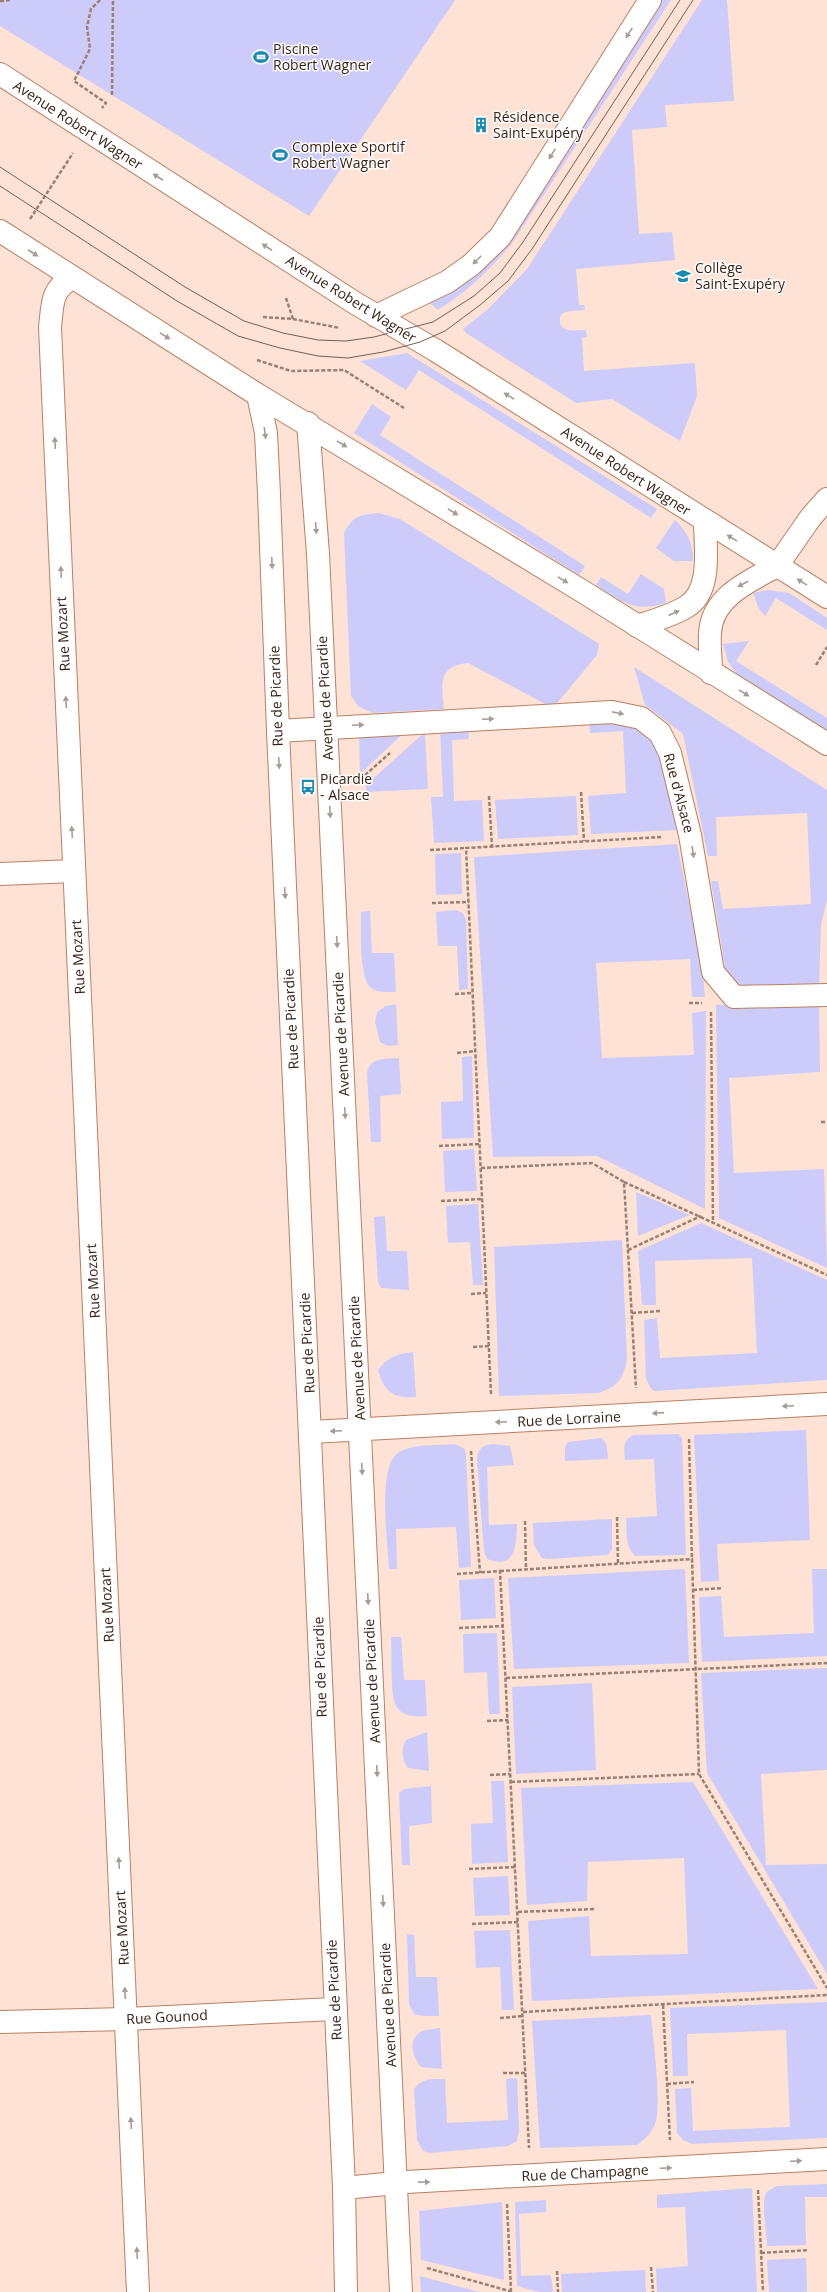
<svg xmlns="http://www.w3.org/2000/svg" width="827" height="2292" font-family="'Open Sans',sans-serif">
<style>
.green{fill:#cdcbfa}
.lines{fill:none;stroke-linecap:round;stroke-linejoin:round}
.minor-casing{stroke:#bb7f61;stroke-width:24}
.major-casing{stroke:#bb7f61;stroke-width:24}
.path{stroke:#9a8073;stroke-width:2.5;stroke-dasharray:4 2;stroke-linecap:butt}
.minor{stroke:#fff;stroke-width:22}
.major{stroke:#fff;stroke-width:22}
.tram{stroke:#775e51;stroke-width:1}
.oneway{fill:#a69b95}
.labels{text-anchor:middle;stroke-width:3;stroke-linejoin:round;paint-order:stroke}
.poi-label{font-size:14px;fill:#392114;stroke:#fff;text-anchor:start}
.street-label{font-size:14px;fill:#392114;stroke:#fff}
</style>
<rect width="100%" height="100%" fill="#fde2d5"/>
<g class="green">
<path d="M0,0H455L309,216L0,26Z"/>
<path d="M663,0H671L513,242C491,269 468,291 438,310L430,303L443,296L520,222Z"/>
<path d="M702,0H727L734,101L665,105L667,127L632,130L639,234L672,232L675,260L576,269L579,305H584L585,310C579,311 571,310 566,312C562,313 560,315 560,318C558,334 576,330 586,330L587,337L582,338L584,371L695,363L697,396L680,441L612,399L576,403L466,333L463,329L488,309L527,269Z"/>
<path d="M407,353L657,509L651,518L419,370L406,390L360,361Z"/>
<path d="M372,404L391,417L380,435L585,566L579,575L354,433Z"/>
<path d="M379,513L400,519L599,644L597,655L553,708L468,663C438,666 441,684 444,709L373,713L359,707L351,696L344,533C354,515 359,515 379,513Z"/>
<path d="M675,520C687,532 693,543 693,561H674L656,548Z"/>
<path d="M641,574L664,589L666,603C635,613 622,602 596,585L601,577L628,594Z"/>
<path d="M768,590L789,593L827,618V630L776,598L765,616L759,609L753,593Z"/>
<path d="M749,641L736,661L827,718V731L736,673L728,662L723,644Z"/>
<path d="M634,667L827,790V900L821,925L819,989H741L731,981L725,968L711,881H718L723,909L811,904L807,813L716,817L717,856H708L683,734L645,705Z"/>
<path d="M589,720L637,723L658,746L677,830L591,834L588,796L626,793L623,731L590,733Z"/>
<path d="M468,726L469,739L452,740L454,801L482,800L484,841L434,843L431,797H443L440,727Z"/>
<path d="M410,727L360,774L359,732Z"/>
<path d="M425,732L428,789L366,792V785Z"/>
<path d="M576,796L578,835L498,839L495,800Z"/>
<path d="M677,844L703,973L705,997H692L690,959L596,963L602,1058L694,1055L692,1013L706,1011L705,1209L597,1156L493,1157L474,857Z"/>
<path d="M461,853L462,894L436,895L435,854Z"/>
<path d="M456,910L463,913L466,920L468,989L459,990L457,946H438L436,912Z"/>
<path d="M370,911L372,953H394L396,992C388,992 378,993 371,988C359,979 361,928 361,912Z"/>
<path d="M819,1001L820,1072L729,1078L734,1173L824,1169L827,1268L719,1218L716,1005Z"/>
<path d="M396,1004L398,1045L388,1046L380,1042L375,1022L377,1012L386,1006Z"/>
<path d="M472,1056L474,1138L442,1139L441,1102L463,1101L462,1057Z"/>
<path d="M399,1058L401,1094L380,1096L381,1142H371L367,1073C370,1057 385,1059 399,1058Z"/>
<path d="M474,1149L477,1191L445,1192L443,1151Z"/>
<path d="M636,1192L690,1215L638,1236Z"/>
<path d="M478,1204L483,1285H473L470,1242L448,1243L446,1206Z"/>
<path d="M385,1216L387,1251H407L409,1290L381,1288L378,1282L374,1217Z"/>
<path d="M701,1223L827,1280V1380L654,1391L650,1387L646,1379L644,1320L657,1318L660,1358L757,1353L752,1258L655,1261L656,1305H642L638,1251Z"/>
<path d="M622,1240L627,1360C622,1381 618,1386 598,1393L499,1396L494,1247Z"/>
<path d="M413,1352L416,1397C394,1399 384,1392 378,1370C389,1356 397,1354 413,1352Z"/>
<path d="M806,1430L810,1540L717,1544L719,1581L701,1582L694,1435Z"/>
<path d="M678,1434L682,1438L686,1555L635,1556C625,1546 627,1532 626,1518L657,1516L654,1459L625,1460C624,1449 622,1440 634,1435Z"/>
<path d="M601,1438C608,1443 607,1451 608,1459L565,1461V1447L568,1442Z"/>
<path d="M455,1444L465,1449L466,1456L471,1567L459,1568L456,1527L396,1529L397,1569H389C388,1545 377,1467 398,1453C412,1443 438,1446 455,1444Z"/>
<path d="M492,1444L510,1446L514,1465L487,1467L489,1525L517,1524C516,1546 516,1570 487,1559L484,1551L477,1460C478,1449 481,1446 492,1444Z"/>
<path d="M612,1519V1550L607,1555L549,1559L542,1558L534,1545L533,1523Z"/>
<path d="M685,1569L689,1663L514,1669L508,1578Z"/>
<path d="M812,1569H827V1656L702,1662L699,1597L721,1596L724,1637L814,1633Z"/>
<path d="M494,1578L496,1618L461,1620L459,1580Z"/>
<path d="M497,1633L500,1714H489L487,1672L464,1673L463,1634Z"/>
<path d="M391,1637H401L404,1680H425L427,1716C417,1717 402,1717 396,1706C390,1694 392,1653 391,1637Z"/>
<path d="M827,1668V1770L761,1774L766,1865L827,1864V1974L707,1773L701,1673Z"/>
<path d="M592,1683L596,1770L516,1774L512,1687Z"/>
<path d="M427,1732L429,1771L408,1768C401,1758 401,1750 406,1740Z"/>
<path d="M491,1781H504L508,1862L472,1864L471,1824L493,1823Z"/>
<path d="M693,1782L818,1989L532,2001L528,1921L589,1916L591,1956L688,1954L684,1858L588,1862L587,1901L527,1905L521,1788Z"/>
<path d="M431,1786L432,1823L409,1826L410,1865H402L399,1793L404,1789Z"/>
<path d="M508,1876L510,1915L475,1916L473,1878Z"/>
<path d="M510,1930L514,2010H502L500,1967L476,1968L474,1931Z"/>
<path d="M407,1934L414,1935L416,1977H437L439,2016H423L414,2014L409,2004Z"/>
<path d="M827,2002V2138L692,2144L683,2140L677,2133L675,2089L691,2088L693,2131L790,2127L786,2030L687,2034L688,2076H673L670,2008Z"/>
<path d="M651,2015C653,2038 662,2106 655,2124C651,2134 645,2139 637,2145L540,2148L532,2021Z"/>
<path d="M440,2028L442,2069L421,2067C414,2058 407,2042 419,2033C424,2029 434,2029 440,2028Z"/>
<path d="M517,2078L519,2131L517,2141L508,2146L430,2153L423,2151L417,2140L414,2089C422,2078 432,2079 445,2079L447,2123L508,2120L506,2079Z"/>
<path d="M827,2184V2197H805L806,2245L767,2246C767,2234 761,2203 766,2193C768,2190 773,2188 777,2186Z"/>
<path d="M752,2188L757,2292H657L656,2269L688,2266L685,2207L657,2208V2195Z"/>
<path d="M546,2200V2212L519,2214L521,2276L551,2275L553,2292H539L517,2286L515,2202Z"/>
<path d="M502,2202L504,2280L421,2260L419,2211Z"/>
<path d="M806,2258L807,2292H769L767,2260Z"/>
<path d="M645,2270L646,2292H562L561,2274Z"/>
<path d="M420,2276L479,2292H421Z"/>
</g>
<g class="lines">
<defs>
<g id="minor">
<path d="M71,278C50,292 53,304 50,327L138,2292"/>
<path d="M258,395L266,433L269,494L278,731L344,2188L346,2292"/>
<path d="M308,423L318,554L330,808L401,2292"/>
<path d="M777,566L811,517L827,499"/>
<path d="M278,731L612,712L641,718L660,733L670,753L690,835L713,972L734,997L827,995"/>
<path d="M0,874L74,871"/>
<path d="M311,1432L827,1404"/>
<path d="M0,2022L126,2019L334,2009"/>
<path d="M344,2188L406,2182L827,2159"/>
</g>
<g id="major">
<path d="M0,74L355,303L435,350L827,597"/>
<path d="M0,231L258,395L582,591L827,744"/>
<path d="M376,316L447,282L471,265L500,237L650,0"/>
<path d="M637,626C653,621 671,616 686,607C713,591 705,547 705,521"/>
<path d="M711,673C711,660 709,646 710,633C712,596 750,581 777,566"/>
</g>
</defs>
<use href="#minor" class="minor-casing"/>
<use href="#major" class="major-casing"/>
<g class="path">
<path d="M100,0L91,9L87,27L90,49L74,81L106,103L102,108"/>
<path d="M0,1L11,0"/>
<path d="M112,95L113,0"/>
<path d="M30,219L73,153"/>
<path d="M286,298L293,319"/>
<path d="M263,317L293,319L340,328"/>
<path d="M257,360L291,371L344,370L404,408"/>
<path d="M816,665L827,647"/>
<path d="M356,783L390,753"/>
<path d="M581,792L584,841"/>
<path d="M489,796L492,847"/>
<path d="M430,850L466,848"/>
<path d="M432,903L469,902"/>
<path d="M455,994L473,993"/>
<path d="M689,1003H702"/>
<path d="M711,1012L713,1222"/>
<path d="M457,1053L476,1051"/>
<path d="M821,1122H827"/>
<path d="M439,1146L480,1144"/>
<path d="M481,1168L592,1163L624,1182L636,1388"/>
<path d="M624,1182L827,1275"/>
<path d="M441,1201L482,1199"/>
<path d="M628,1250L701,1216"/>
<path d="M471,1294L486,1293"/>
<path d="M632,1313L660,1311"/>
<path d="M473,1347L489,1346"/>
<path d="M491,1394L466,848L662,837"/>
<path d="M689,1439L692,1559"/>
<path d="M471,1451L480,1573"/>
<path d="M617,1517L618,1564"/>
<path d="M525,1521L526,1570"/>
<path d="M500,1571L692,1559L699,1774L827,1988"/>
<path d="M457,1574L500,1571L529,2148"/>
<path d="M693,1590L723,1588"/>
<path d="M459,1628L503,1626"/>
<path d="M506,1678L827,1663"/>
<path d="M487,1721L508,1720"/>
<path d="M490,1775L510,1774"/>
<path d="M511,1782L699,1774"/>
<path d="M469,1869L515,1867"/>
<path d="M518,1912L594,1909"/>
<path d="M472,1924L518,1922"/>
<path d="M663,2005L670,2140"/>
<path d="M523,2012L827,1995"/>
<path d="M500,2018L523,2016"/>
<path d="M503,2073H526"/>
<path d="M667,2084L694,2082"/>
<path d="M758,2190L763,2292"/>
<path d="M507,2204L511,2291"/>
<path d="M761,2253L809,2250"/>
<path d="M651,2267L653,2292"/>
<path d="M427,2268L513,2292"/>
<path d="M557,2271L558,2292"/>
</g>
<use href="#minor" class="minor"/>
<use href="#major" class="major"/>
<g class="tram">
<path d="M0,167L185,287L244,321L283,333L318,340L346,341L374,337L433,322L474,296L500,273L523,242L680,0"/>
<path d="M0,186L177,301L238,336L280,348L318,356L348,358L383,352L420,342L445,331L480,305L508,281L532,249L693,0"/>
</g>
</g>
<defs><path id="oneway-solid" d="M-6-.8H1V-3.2L6.5 0L1 3.2V.8H-6Z"/></defs>
<g class="oneway">
<use href="#oneway-solid" transform="translate(629 33) rotate(123)"/>
<use href="#oneway-solid" transform="translate(552 154) rotate(122)"/>
<use href="#oneway-solid" transform="translate(158 177) rotate(-147)"/>
<use href="#oneway-solid" transform="translate(267 247) rotate(-147)"/>
<use href="#oneway-solid" transform="translate(33 253) rotate(33)"/>
<use href="#oneway-solid" transform="translate(477 260) rotate(135)"/>
<use href="#oneway-solid" transform="translate(165 336) rotate(32)"/>
<use href="#oneway-solid" transform="translate(509 396) rotate(-148)"/>
<use href="#oneway-solid" transform="translate(265 433) rotate(83)"/>
<use href="#oneway-solid" transform="translate(55 443) rotate(-93)"/>
<use href="#oneway-solid" transform="translate(342 444) rotate(32)"/>
<use href="#oneway-solid" transform="translate(453 512) rotate(32)"/>
<use href="#oneway-solid" transform="translate(316 528) rotate(86)"/>
<use href="#oneway-solid" transform="translate(732 538) rotate(-148)"/>
<use href="#oneway-solid" transform="translate(272 563) rotate(88)"/>
<use href="#oneway-solid" transform="translate(61 572) rotate(-93)"/>
<use href="#oneway-solid" transform="translate(563 580) rotate(31)"/>
<use href="#oneway-solid" transform="translate(802 582) rotate(-148)"/>
<use href="#oneway-solid" transform="translate(743 584) rotate(152)"/>
<use href="#oneway-solid" transform="translate(674 613) rotate(-25)"/>
<use href="#oneway-solid" transform="translate(744 693) rotate(32)"/>
<use href="#oneway-solid" transform="translate(66 702) rotate(-93)"/>
<use href="#oneway-solid" transform="translate(618 713) rotate(11)"/>
<use href="#oneway-solid" transform="translate(488 719) rotate(-3)"/>
<use href="#oneway-solid" transform="translate(358 725) rotate(-2)"/>
<use href="#oneway-solid" transform="translate(279 763) rotate(87)"/>
<use href="#oneway-solid" transform="translate(330 812) rotate(87)"/>
<use href="#oneway-solid" transform="translate(72 832) rotate(-93)"/>
<use href="#oneway-solid" transform="translate(693 852) rotate(81)"/>
<use href="#oneway-solid" transform="translate(285 893) rotate(87)"/>
<use href="#oneway-solid" transform="translate(337 942) rotate(87)"/>
<use href="#oneway-solid" transform="translate(345 1113) rotate(87)"/>
<use href="#oneway-solid" transform="translate(788 1406) rotate(177)"/>
<use href="#oneway-solid" transform="translate(658 1413) rotate(176)"/>
<use href="#oneway-solid" transform="translate(501 1422) rotate(177)"/>
<use href="#oneway-solid" transform="translate(336 1431) rotate(178)"/>
<use href="#oneway-solid" transform="translate(362 1469) rotate(87)"/>
<use href="#oneway-solid" transform="translate(368 1599) rotate(87)"/>
<use href="#oneway-solid" transform="translate(377 1771) rotate(87)"/>
<use href="#oneway-solid" transform="translate(119 1863) rotate(-93)"/>
<use href="#oneway-solid" transform="translate(383 1901) rotate(87)"/>
<use href="#oneway-solid" transform="translate(125 1993) rotate(-93)"/>
<use href="#oneway-solid" transform="translate(131 2123) rotate(-93)"/>
<use href="#oneway-solid" transform="translate(796 2161) rotate(-3)"/>
<use href="#oneway-solid" transform="translate(666 2168) rotate(-3)"/>
<use href="#oneway-solid" transform="translate(424 2182) rotate(-1)"/>
<use href="#oneway-solid" transform="translate(137 2253) rotate(-93)"/>
</g>
<defs>
<symbol id="stadium-bare" viewBox="-9 -9 18 18"><path d="M0-5a6.5 5 0 1 0 0 10a6.5 5 0 1 0 0-10ZM-3.5-1.8h7v3.6h-7Z" fill="#1c8bb1" stroke="#fff" stroke-width="2.5" paint-order="stroke"/></symbol>
<symbol id="building-bare" viewBox="-9 -9 18 18"><path d="M-4-6H4V6H1V3H-1V6H-4ZM-2.5-4.3h1.7v1.8h-1.7ZM.8-4.3h1.7v1.8H.8ZM-2.5-1h1.7V.8h-1.7ZM.8-1h1.7V.8H.8Z" fill="#1c8bb1" stroke="#fff" stroke-width="2.5" paint-order="stroke"/></symbol>
<symbol id="school-bare" viewBox="-9 -9 18 18"><path d="M0-5L7-2L0 1L-7-2ZM-4 1L0 2.5L4 1V4Q0 6-4 4Z" fill="#1c8bb1" stroke="#fff" stroke-width="2.5" paint-order="stroke"/></symbol>
<symbol id="bus-bare" viewBox="-9 -9 18 18"><path d="M-5-6H5V4H4V6H2V4H-2V6H-4V4H-5ZM-3.5-4V0h7V-4ZM-3.5 1.2v1.5H-2V1.2ZM2 1.2v1.5H3.5V1.2Z" fill="#1c8bb1" stroke="#fff" stroke-width="2.5" paint-order="stroke"/></symbol>
</defs>
<g fill-rule="evenodd">
<use href="#stadium-bare" x="250" y="46" width="22" height="22"/>
<use href="#building-bare" x="470" y="114" width="22" height="22"/>
<use href="#stadium-bare" x="269" y="144" width="22" height="22"/>
<use href="#school-bare" x="672" y="265" width="22" height="22"/>
<use href="#bus-bare" x="297" y="776" width="22" height="22"/>
</g>
<g class="labels">
<g class="poi-label">
<text x="273" y="54">Piscine<tspan x="273" dy="16">Robert Wagner</tspan></text>
<text x="493" y="122">Résidence<tspan x="493" dy="16">Saint-Exupéry</tspan></text>
<text x="292" y="152">Complexe Sportif<tspan x="292" dy="16">Robert Wagner</tspan></text>
<text x="695" y="273">Collège<tspan x="695" dy="16">Saint-Exupéry</tspan></text>
<text x="320" y="784">Picardie<tspan x="320" dy="16">- Alsace</tspan></text>
</g>
<g class="street-label">
<text transform="translate(78 125) rotate(33)" y="5">Avenue Robert Wagner</text>
<text transform="translate(351 299) rotate(32)" y="5">Avenue Robert Wagner</text>
<text transform="translate(626 471) rotate(33)" y="5">Avenue Robert Wagner</text>
<text transform="translate(63 634) rotate(-93)" y="5">Rue Mozart</text>
<text transform="translate(276 696) rotate(-92)" y="5">Rue de Picardie</text>
<text transform="translate(325 698) rotate(-93)" y="5">Avenue de Picardie</text>
<text transform="translate(679 793) rotate(75)" y="5">Rue d'Alsace</text>
<text transform="translate(78 957) rotate(-93)" y="5">Rue Mozart</text>
<text transform="translate(291 1019) rotate(-93)" y="5">Rue de Picardie</text>
<text transform="translate(341 1034) rotate(-93)" y="5">Avenue de Picardie</text>
<text transform="translate(93 1281) rotate(-93)" y="5">Rue Mozart</text>
<text transform="translate(307 1343) rotate(-93)" y="5">Rue de Picardie</text>
<text transform="translate(357 1358) rotate(-93)" y="5">Avenue de Picardie</text>
<text transform="translate(569 1419) rotate(-3)" y="5">Rue de Lorraine</text>
<text transform="translate(107 1605) rotate(-93)" y="5">Rue Mozart</text>
<text transform="translate(320 1667) rotate(-92)" y="5">Rue de Picardie</text>
<text transform="translate(372 1681) rotate(-93)" y="5">Avenue de Picardie</text>
<text transform="translate(122 1928) rotate(-93)" y="5">Rue Mozart</text>
<text transform="translate(334 1990) rotate(-93)" y="5">Rue de Picardie</text>
<text transform="translate(388 2005) rotate(-93)" y="5">Avenue de Picardie</text>
<text transform="translate(167 2017) rotate(-3)" y="5">Rue Gounod</text>
<text transform="translate(585 2173) rotate(-3)" y="5">Rue de Champagne</text>
</g>
</g>
</svg>
